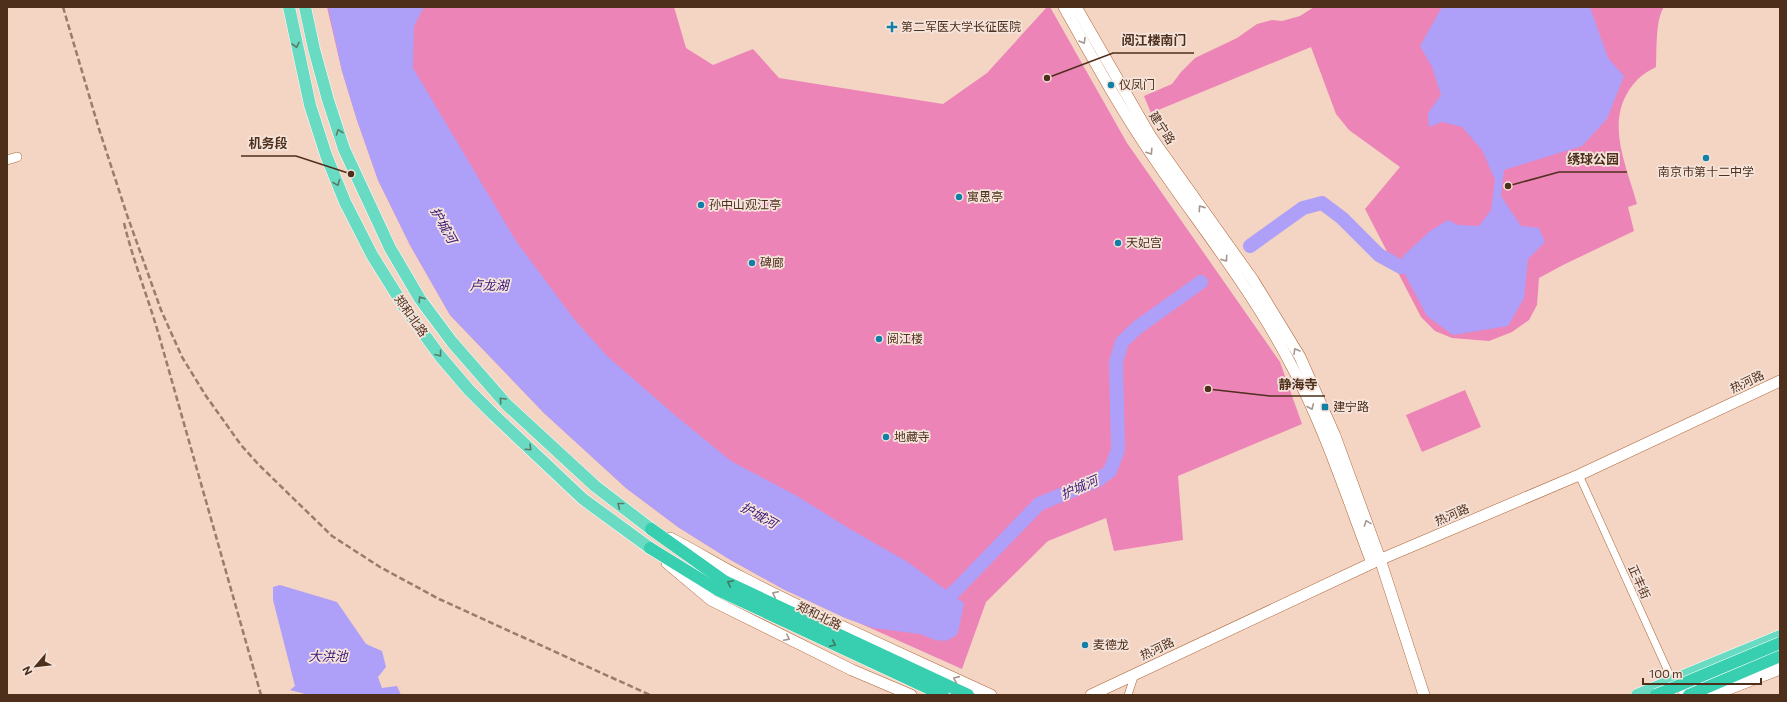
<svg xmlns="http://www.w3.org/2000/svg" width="1787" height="702" font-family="Commissioner,'Noto Sans SC',sans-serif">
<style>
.green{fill:#ed84b7}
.water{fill:#ae9ff9}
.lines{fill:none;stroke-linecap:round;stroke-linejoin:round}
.river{stroke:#ae9ff9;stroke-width:14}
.minor-casing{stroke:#ae6639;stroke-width:8}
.tertiary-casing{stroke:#ae6639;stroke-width:10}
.secondary-casing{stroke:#ae6639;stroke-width:12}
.primary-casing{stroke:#fff;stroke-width:13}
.trunk-casing{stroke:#fff;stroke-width:13}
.minor{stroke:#fff;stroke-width:7}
.tertiary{stroke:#fff;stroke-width:9}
.secondary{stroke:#fff;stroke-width:11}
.primary{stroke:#69dbc3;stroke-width:12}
.trunk{stroke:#37cfaf;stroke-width:12}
.rail{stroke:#9b7b69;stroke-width:2.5;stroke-dasharray:6 3;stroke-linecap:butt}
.trunk-bridge-casing{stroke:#fff;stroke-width:13;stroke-linecap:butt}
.trunk-bridge{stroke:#37cfaf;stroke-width:12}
.oneway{stroke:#a6978e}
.oneway2{stroke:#5a7c67}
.oneway3{stroke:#44775e}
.poi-dot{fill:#127fa7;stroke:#f5e4db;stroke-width:1.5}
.labels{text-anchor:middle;stroke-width:3.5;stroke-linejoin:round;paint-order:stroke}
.poi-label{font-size:12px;fill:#4e2f1c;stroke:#f5e4db;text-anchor:start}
.street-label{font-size:12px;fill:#4e2f1c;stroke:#f5e4db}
.water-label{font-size:13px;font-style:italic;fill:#38177a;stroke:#f5e4db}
.leader{fill:none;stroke:#4e2f1c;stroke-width:1.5}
.callout-dot{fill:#4e2f1c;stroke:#f5e4db;stroke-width:1.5}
.callout-label{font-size:13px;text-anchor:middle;font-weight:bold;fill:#4e2f1c;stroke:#f5e4db;stroke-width:3.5;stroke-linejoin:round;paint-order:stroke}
</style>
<rect width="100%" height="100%" fill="#f4d4c2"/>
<g class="green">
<path d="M327,7H674L686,48L713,65L753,49L779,78L943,104L987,73L1047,7H1050L1127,143L1280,362L1302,424L1178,476L1183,540L1114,551L1106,518L1048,541L986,602L962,669L783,589L729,559L678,527L626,488L544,413L450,315L410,245L378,180L357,120L342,71Z"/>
<path d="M1314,7H1664C1655,20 1657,51 1656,67C1650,70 1643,74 1638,79C1602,116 1625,161 1637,204L1628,207L1634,231L1563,265L1539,278L1537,305L1529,320L1512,332L1489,341L1452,338L1435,331L1421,317L1365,209L1400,167L1349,130L1336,114L1311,47L1151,113L1144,96L1172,84L1181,72L1195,58L1237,38L1257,24L1272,20L1282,21L1300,16Z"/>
<path d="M1465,390L1481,427L1422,452L1406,415Z"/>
</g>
<g class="water">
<path d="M328,7H424L414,26L413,68L516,241L574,319L607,356L676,416L731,461L797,496L850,529L906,561L964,603L958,633L954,637L945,641L935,640L920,634L873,628L845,618L783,589L729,559L678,527L626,488L544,413L450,315L410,245L378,180L357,120L342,71Z"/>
<path d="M1442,7H1590L1608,58L1624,76L1607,119L1582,146L1504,170L1501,196L1521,226L1539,228L1545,242L1528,259L1524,298L1508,326L1453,335L1427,316L1401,267L1403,256L1430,231L1448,220L1458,225L1479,226L1491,210L1495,180L1482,150L1462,127L1442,122L1429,127L1428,113L1441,95L1432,67L1420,46Z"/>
<path d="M280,585L337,602L366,644L382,651L386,667L378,677L382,688L397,686L401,695H309L290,690L295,686L273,600V587Z"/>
</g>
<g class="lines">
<g class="river">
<path d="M1250,246L1303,208L1322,203L1342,218L1379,255L1401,267"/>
<path d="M937,607L957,589L1039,504L1098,480L1110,471L1118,450L1116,362L1122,342L1138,327L1201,282"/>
</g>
<defs>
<g id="minor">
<path d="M1579,475L1672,680L1685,695"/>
<path d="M1128,695L1135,674"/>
</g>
<path id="tertiary" d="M7,160L17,157"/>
<g id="secondary">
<path d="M1064,7C1093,59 1122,112 1156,161C1201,227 1252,290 1289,361C1324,425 1346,495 1372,563"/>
<path d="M1076,7L1151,137L1253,280L1300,357L1335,436L1380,559L1424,695"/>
<path d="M670,538C696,551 719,566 745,579C826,621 909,657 991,695"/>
<path d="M667,563L711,600L852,670L911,695"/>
<path d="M1091,695L1372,563L1579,475L1780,381"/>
<path d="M1713,695L1780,669"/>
</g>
<g id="primary">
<path d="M289,7L310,105L326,155L345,202L372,255L405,308L440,356L469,390L494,415L583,499L650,548"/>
<path d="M305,7L314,49L328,100L344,149L390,248L420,299L452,342L507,405L595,486L651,529"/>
<path d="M1637,695L1780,636"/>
</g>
<g id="trunk">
<path d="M651,529L724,581L968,695"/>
<path d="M650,548L718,590L943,695"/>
<path d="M1689,695L1780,656"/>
</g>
</defs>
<use href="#minor" class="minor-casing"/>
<use href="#tertiary" class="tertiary-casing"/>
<use href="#secondary" class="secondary-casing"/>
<use href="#primary" class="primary-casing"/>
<use href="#trunk" class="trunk-casing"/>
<use href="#minor" class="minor"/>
<use href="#tertiary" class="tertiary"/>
<use href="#secondary" class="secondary"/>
<use href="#primary" class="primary"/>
<use href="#trunk" class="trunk"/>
<g class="rail">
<path d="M63,7L99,129L127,215L161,310L182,357L206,396L241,445L259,465L332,536L380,567L439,599L650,695"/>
<path d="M124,223C133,260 147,295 158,332L261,695"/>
</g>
<defs>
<path id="trunk-bridge" d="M1656,695L1780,643"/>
</defs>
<use href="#trunk-bridge" class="trunk-bridge-casing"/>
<use href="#trunk-bridge" class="trunk-bridge"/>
</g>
<defs><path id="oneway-chevron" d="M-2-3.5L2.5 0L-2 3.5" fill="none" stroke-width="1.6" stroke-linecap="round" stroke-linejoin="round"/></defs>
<g class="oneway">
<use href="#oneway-chevron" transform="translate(1083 41) rotate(60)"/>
<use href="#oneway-chevron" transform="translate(1150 152) rotate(57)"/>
<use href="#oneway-chevron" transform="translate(1201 208) rotate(-125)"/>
<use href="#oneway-chevron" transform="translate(1225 259) rotate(55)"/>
<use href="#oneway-chevron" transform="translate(1296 351) rotate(-120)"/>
<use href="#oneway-chevron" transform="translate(1311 407) rotate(67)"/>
<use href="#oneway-chevron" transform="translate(1367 523) rotate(-110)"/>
<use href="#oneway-chevron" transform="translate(775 594) rotate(-154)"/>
<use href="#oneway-chevron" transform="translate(787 638) rotate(26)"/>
<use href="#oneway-chevron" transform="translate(956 679) rotate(-156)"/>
</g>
<g class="oneway2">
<use href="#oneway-chevron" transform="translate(296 45) rotate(78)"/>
<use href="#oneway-chevron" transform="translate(339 132) rotate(-109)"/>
<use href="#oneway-chevron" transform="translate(337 183) rotate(68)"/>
<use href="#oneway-chevron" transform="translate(421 299) rotate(-123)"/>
<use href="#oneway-chevron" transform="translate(439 354) rotate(52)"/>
<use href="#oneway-chevron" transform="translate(502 400) rotate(-133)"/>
<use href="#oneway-chevron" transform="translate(529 448) rotate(43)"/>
<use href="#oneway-chevron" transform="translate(620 505) rotate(-142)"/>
</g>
<g class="oneway3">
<use href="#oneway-chevron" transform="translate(730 583) rotate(-154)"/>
<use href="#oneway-chevron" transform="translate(833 644) rotate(25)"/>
</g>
<g class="poi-dot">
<path d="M890 21h4v4h4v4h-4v4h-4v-4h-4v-4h4z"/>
<circle cx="1111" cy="85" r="4"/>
<circle cx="1706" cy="158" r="4"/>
<circle cx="959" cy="197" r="4"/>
<circle cx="701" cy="205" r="4"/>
<circle cx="1118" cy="243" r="4"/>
<circle cx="752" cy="263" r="4"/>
<circle cx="879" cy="339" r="4"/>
<rect x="1321" y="403" width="8" height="8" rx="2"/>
<circle cx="886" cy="437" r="4"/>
<circle cx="1085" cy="645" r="4"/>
</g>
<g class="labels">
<g class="poi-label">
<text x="901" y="31">第二军医大学长征医院</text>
<text x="1119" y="89">仪凤门</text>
<text x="1706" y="176" text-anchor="middle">南京市第十二中学</text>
<text x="967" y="201">寓思亭</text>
<text x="709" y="209">孙中山观江亭</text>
<text x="1126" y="247">天妃宫</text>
<text x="760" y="267">碑廊</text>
<text x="887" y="343">阅江楼</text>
<text x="1333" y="411">建宁路</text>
<text x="894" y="441">地藏寺</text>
<text x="1093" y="649">麦德龙</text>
</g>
<g class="street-label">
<text transform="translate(1162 128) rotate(57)" y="4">建宁路</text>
<text transform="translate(411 316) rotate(55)" y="4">郑和北路</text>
<text transform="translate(1747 382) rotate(-25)" y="4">热河路</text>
<text transform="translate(1452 515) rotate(-23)" y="4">热河路</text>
<text transform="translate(1639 582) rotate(66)" y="4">正丰街</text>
<text transform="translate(819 616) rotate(26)" y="4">郑和北路</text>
<text transform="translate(1157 649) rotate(-25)" y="4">热河路</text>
</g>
<g class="water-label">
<text transform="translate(444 225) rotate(61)" y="5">护城河</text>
<text x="489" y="290">卢龙湖</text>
<text transform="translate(1079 487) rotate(-24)" y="5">护城河</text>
<text transform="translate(759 515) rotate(29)" y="5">护城河</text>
<text x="328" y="661">大洪池</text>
</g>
</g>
<path class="leader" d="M1047 78L1113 53H1194M351 174L296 156H241M1508 186L1559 172H1627M1208 389L1270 396H1325"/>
<g class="callout-dot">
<circle cx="1047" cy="78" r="4"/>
<circle cx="351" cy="174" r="4"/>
<circle cx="1508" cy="186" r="4"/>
<circle cx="1208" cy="389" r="4"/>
</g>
<g class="callout-label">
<text x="1154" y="45">阅江楼南门</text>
<text x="268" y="148">机务段</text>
<text x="1593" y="164">绣球公园</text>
<text x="1298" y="389">静海寺</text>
</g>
<rect width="1787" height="702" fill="none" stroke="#4e2f1c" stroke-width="16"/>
<g transform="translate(36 666) rotate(242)" stroke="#f5e4db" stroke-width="3" paint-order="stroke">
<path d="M0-3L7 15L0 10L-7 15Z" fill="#4e2f1c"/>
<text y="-6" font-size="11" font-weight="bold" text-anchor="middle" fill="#4e2f1c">N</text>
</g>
<path d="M1643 678v6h118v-6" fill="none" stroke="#4e2f1c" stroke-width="2"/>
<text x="1649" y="678" font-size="12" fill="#4e2f1c" stroke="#f5e4db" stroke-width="3" paint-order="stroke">100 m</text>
</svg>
